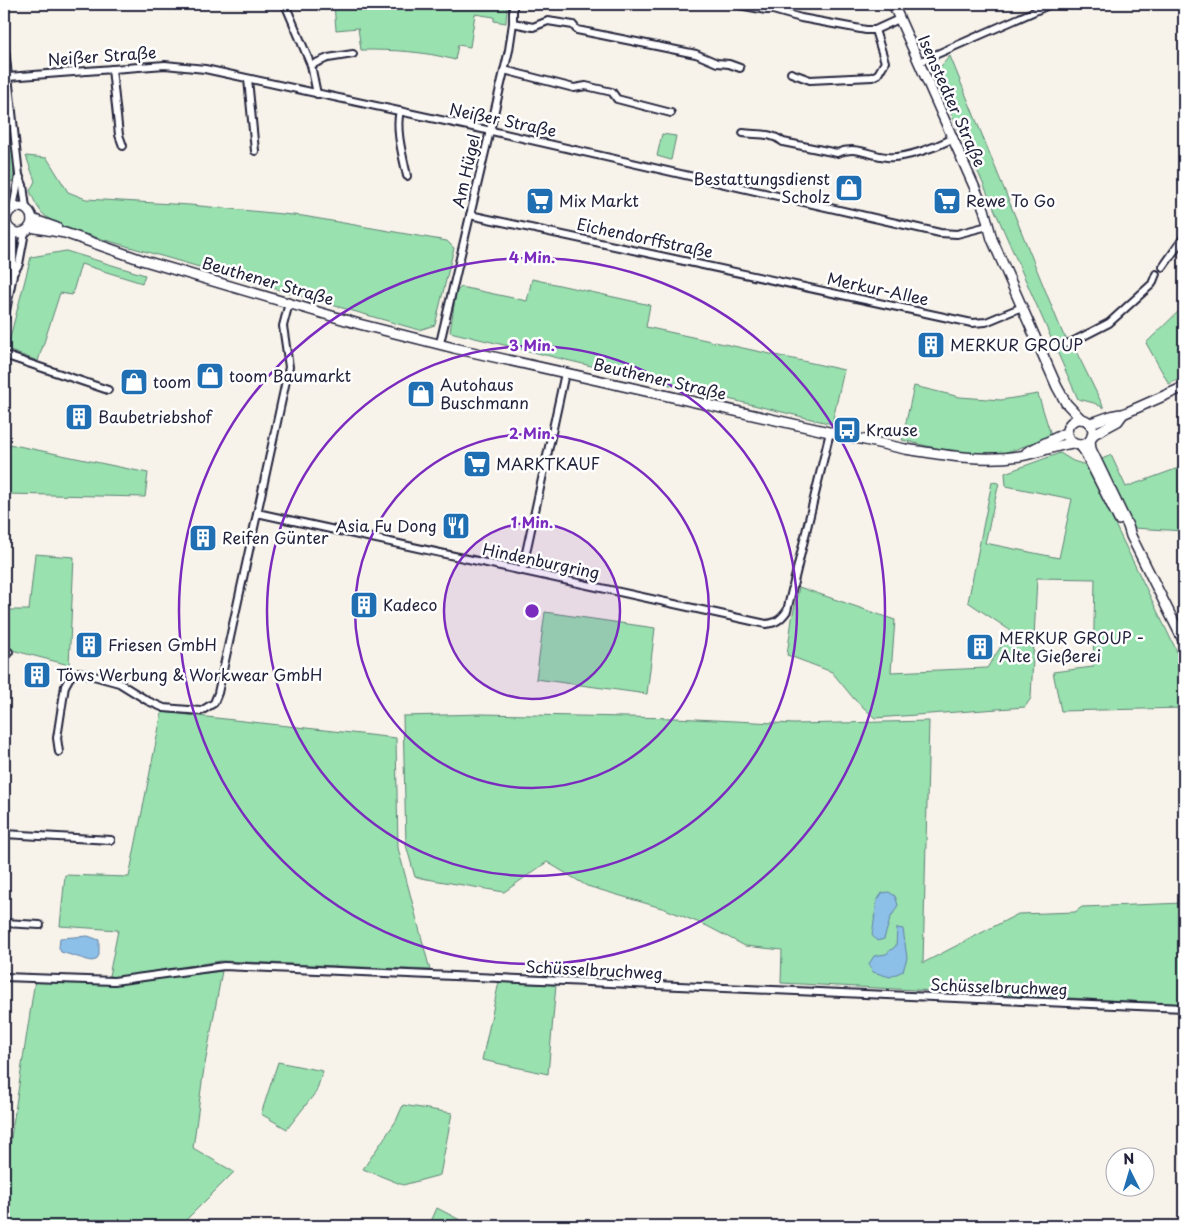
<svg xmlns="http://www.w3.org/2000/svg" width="1188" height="1230" font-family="'Playpen Sans',sans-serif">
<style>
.green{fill:#99e1af;stroke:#5e8275}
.water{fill:#8cc0e9;stroke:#6281a3}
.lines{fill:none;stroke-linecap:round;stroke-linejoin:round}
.street-casing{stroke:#22223b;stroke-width:10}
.secondary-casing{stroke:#22223b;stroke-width:12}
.street{stroke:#fff;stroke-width:6}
.secondary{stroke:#fff;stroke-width:9}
.ring{fill:none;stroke:#7b2cbf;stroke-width:2.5}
.labels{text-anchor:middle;stroke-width:5;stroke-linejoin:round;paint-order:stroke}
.street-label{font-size:16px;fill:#22223b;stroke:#fff}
.poi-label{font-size:16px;fill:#22223b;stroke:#fff;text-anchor:start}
.centre{fill:#7b2cbf;stroke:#fff;stroke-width:2.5}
.ring-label{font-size:15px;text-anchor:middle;font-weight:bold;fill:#7b2cbf;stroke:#fff;stroke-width:5;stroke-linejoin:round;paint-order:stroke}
</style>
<rect width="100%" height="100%" fill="#f8f3ea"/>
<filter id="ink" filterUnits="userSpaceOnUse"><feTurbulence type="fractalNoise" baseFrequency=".02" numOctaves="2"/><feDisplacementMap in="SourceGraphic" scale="10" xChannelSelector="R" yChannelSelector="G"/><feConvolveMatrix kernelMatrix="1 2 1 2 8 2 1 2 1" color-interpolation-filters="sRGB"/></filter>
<g filter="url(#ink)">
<g class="green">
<path d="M334,4H492V6L507,7L506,23L494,21V17L475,14L470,47L458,45L455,60C424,51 393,50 361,50L358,28L336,30Z"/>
<path d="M950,56L1063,334L1075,349L1104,408L1094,403L1078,399L966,145L933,75Z"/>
<path d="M9,114L14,160L13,182L9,181C12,159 8,140 4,120V115Z"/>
<path d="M662,134L676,136L671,160L657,156Z"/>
<path d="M26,156L47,158L68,192L86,199L190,205L303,216L447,241L454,248L435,325L419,330L74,231C48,220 41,218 30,191L35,181Z"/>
<path d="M66,251L145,275L142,283L81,264L72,295L60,293L38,361L10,351L8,345L31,257Z"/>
<path d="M532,279L650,305L646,327L844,370L832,424L450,332L456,292L461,287L527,301Z"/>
<path d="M1184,306V377L1169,384L1146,343Z"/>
<path d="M914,386L960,397L1001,400L1038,394L1051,435C1035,442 1020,449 1003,453C974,459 931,447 902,440Z"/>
<path d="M4,443L148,473L145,497L4,494Z"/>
<path d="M1060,453L1073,461L1086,465L1184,666V708L1061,711L1053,672L1093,667L1095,579L1037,578L1031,698L1025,707L875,718L854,699L832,672L787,655L792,619L799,587L895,620L891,672L987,668L1011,631L968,602L992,482L999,483L985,543L1059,558L1072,499L1006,486L1005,473Z"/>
<path d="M1111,455L1126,487L1184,466V531L1133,528L1100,460Z"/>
<path d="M35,554L74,557L69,665L4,648V623L6,610H29Z"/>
<path d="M545,612L655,628L647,694L536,679Z"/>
<path d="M162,712L396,738L398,848L430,970L221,961L116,977L109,976L118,930L60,926L65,875L129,877Z"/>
<path d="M482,714L675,718L794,724L929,721L923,963L1018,914L1075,912L1082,907L1184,903V1004L781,983L782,950L745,946L707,926L665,909L587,886L547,862L504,892L415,877L406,845L403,716Z"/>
<path d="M222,971L203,1075L193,1148L234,1172L182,1224V1226H4V1183L35,980L114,984Z"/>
<path d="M499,982L556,985L548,1074L482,1060Z"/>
<path d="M278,1062L323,1071L316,1092L287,1129L261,1114Z"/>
<path d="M403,1105L452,1113L440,1175L403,1185L363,1169L396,1121Z"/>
<path d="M437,1208L460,1220L458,1226H429Z"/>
</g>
<g class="water">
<path d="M889,892L895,896L898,905L890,919L884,939L877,941L872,935L877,901L882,893Z"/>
<path d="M897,928L903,929L907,958L903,971L890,977L873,972L869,964L874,956L886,954L896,946Z"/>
<path d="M88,936L99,940V955L96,960L91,961L61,952L59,948L60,938Z"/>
</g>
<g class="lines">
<defs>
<g id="street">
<path d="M285,4L311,65L317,94"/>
<path d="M734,4L766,10H773L801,18L866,30H875L899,19"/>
<path d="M513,23L533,27L548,21L573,25L577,30L696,54L717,63L729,64L740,68"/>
<path d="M4,40L19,175L23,185L26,208"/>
<path d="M919,62L1051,4"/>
<path d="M311,65L328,58L353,54"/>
<path d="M112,69L119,135L123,146"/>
<path d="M504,70L574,88L586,86L612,92L617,99L671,113"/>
<path d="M791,73L810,80L872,77L878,74L885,62L875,30"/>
<path d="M8,77L165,65L205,69L496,132L940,233L957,234L988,226"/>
<path d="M248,79L255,151"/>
<path d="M400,111C395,129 403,157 407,176"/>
<path d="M743,133C757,135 771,132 783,142L837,153C858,145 869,156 887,157C904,159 936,147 952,139"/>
<path d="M13,208L19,176"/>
<path d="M470,215L972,323L986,322L1022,307"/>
<path d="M1163,267L1184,237"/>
<path d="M13,274L19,264L25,232"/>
<path d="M4,321L13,275V231"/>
<path d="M440,343L509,50L513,23V4"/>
<path d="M1040,349L1049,346L1070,343L1109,323L1152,284L1156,274"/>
<path d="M4,355L108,390"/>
<path d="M257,513L766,624C777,623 781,619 787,611L830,432"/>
<path d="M522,571L565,373"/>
<path d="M4,651L9,652"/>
<path d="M59,752L57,738L65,686L70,677L79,672L119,683L148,701L164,708L201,711L214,703L218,693L289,367L283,326L289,303"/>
<path d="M4,834L111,840"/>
<path d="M4,923L40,925"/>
<path d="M4,977L114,981L224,966L1184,1008"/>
</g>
<g id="secondary">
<path d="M893,4L977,193L984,209L992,239L1057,387L1066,403L1081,419"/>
<circle cx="19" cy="220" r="13"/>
<path d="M32,219L57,228"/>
<path d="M30,227L65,233L145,261L359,324L454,348L905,449C943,455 981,462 1020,456C1038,453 1054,446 1072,443"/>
<circle cx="1080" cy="432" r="13"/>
<path d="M1089,423C1101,421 1110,414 1123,414L1184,387"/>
<path d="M1092,435L1118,421L1123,414"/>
<path d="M1090,440L1091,449L1128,526L1131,536L1184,642"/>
<path d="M1080,445L1085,452L1119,520"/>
<path d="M1027,452L1067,432"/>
</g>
</defs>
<use href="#street" class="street-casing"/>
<use href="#secondary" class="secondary-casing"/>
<use href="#street" class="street"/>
<use href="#secondary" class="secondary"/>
</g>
</g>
<circle cx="532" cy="611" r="88" fill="#7b2cbf" fill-opacity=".12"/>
<g class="ring">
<circle cx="532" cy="611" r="88"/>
<circle cx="532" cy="611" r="177"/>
<circle cx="532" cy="611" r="265"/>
<circle cx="532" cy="611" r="353"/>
</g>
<defs>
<symbol id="shop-square" viewBox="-11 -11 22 22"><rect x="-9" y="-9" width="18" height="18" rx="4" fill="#1f6fb2" stroke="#fff"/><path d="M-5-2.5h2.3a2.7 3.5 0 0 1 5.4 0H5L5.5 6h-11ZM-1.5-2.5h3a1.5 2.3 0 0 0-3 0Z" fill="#fff"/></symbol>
<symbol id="supermarket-square" viewBox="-11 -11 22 22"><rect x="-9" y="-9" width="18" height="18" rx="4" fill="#1f6fb2" stroke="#fff"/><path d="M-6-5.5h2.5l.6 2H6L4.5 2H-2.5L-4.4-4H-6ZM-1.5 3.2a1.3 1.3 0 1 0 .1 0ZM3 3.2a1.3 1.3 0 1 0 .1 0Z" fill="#fff"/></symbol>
<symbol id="building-square" viewBox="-11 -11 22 22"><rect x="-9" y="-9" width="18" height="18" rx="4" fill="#1f6fb2" stroke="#fff"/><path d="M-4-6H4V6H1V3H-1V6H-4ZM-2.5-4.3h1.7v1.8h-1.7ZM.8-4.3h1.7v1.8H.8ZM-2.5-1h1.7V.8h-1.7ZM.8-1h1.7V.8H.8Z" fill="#fff"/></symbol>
<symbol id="bus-square" viewBox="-11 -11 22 22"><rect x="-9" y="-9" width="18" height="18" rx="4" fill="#1f6fb2" stroke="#fff"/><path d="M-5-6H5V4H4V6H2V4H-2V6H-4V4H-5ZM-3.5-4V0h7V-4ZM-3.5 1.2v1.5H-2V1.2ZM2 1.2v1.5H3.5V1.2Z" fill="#fff"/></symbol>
<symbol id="restaurant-square" viewBox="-11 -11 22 22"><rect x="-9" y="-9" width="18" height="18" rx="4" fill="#1f6fb2" stroke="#fff"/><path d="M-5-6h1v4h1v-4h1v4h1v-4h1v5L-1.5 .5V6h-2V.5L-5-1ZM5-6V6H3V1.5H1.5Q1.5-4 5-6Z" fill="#fff"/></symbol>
</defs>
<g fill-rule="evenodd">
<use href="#shop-square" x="833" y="172" width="32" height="32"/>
<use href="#supermarket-square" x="524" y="185" width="32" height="32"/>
<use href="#supermarket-square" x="931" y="185" width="32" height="32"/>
<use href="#building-square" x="915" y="329" width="32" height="32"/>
<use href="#shop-square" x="194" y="360" width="32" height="32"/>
<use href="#shop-square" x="118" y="366" width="32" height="32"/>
<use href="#shop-square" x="405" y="378" width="32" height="32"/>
<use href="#building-square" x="63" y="401" width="32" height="32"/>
<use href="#bus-square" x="831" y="414" width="32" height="32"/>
<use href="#supermarket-square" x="461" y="448" width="32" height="32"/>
<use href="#restaurant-square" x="440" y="510" width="32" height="32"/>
<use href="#building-square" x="187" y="522" width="32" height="32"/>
<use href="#building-square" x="348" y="589" width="32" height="32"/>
<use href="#building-square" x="73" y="629" width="32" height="32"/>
<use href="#building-square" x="964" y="631" width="32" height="32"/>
<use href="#building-square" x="21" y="659" width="32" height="32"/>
</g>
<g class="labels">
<g class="street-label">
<text transform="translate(102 56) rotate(-4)" y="6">Neißer Straße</text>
<text transform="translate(952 101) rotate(66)" y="6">Isenstedter Straße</text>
<text transform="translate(503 120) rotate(12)" y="6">Neißer Straße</text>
<text transform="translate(466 171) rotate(-77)" y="6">Am Hügel</text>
<text transform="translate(645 238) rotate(12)" y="6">Eichendorffstraße</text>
<text transform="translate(268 281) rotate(16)" y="6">Beuthener Straße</text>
<text transform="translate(878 289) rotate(12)" y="6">Merkur-Allee</text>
<text transform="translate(660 379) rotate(13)" y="6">Beuthener Straße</text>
<text transform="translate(541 561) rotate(12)" y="6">Hindenburgring</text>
<text transform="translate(594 970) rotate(3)" y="6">Schüsselbruchweg</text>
<text transform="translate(999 987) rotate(2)" y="6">Schüsselbruchweg</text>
</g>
<g class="poi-label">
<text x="830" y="185" text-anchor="end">Bestattungsdienst<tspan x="830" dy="18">Scholz</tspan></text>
<text x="559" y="207">Mix Markt</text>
<text x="966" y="207">Rewe To Go</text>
<text x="950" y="351">MERKUR GROUP</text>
<text x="229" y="382">toom Baumarkt</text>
<text x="153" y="388">toom</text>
<text x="440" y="391">Autohaus<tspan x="440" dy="18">Buschmann</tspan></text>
<text x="98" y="423">Baubetriebshof</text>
<text x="866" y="436">Krause</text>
<text x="496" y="470">MARKTKAUF</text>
<text x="437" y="532" text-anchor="end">Asia Fu Dong</text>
<text x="222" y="544">Reifen Günter</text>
<text x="383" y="611">Kadeco</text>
<text x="999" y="644">MERKUR GROUP -<tspan x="999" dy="18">Alte Gießerei</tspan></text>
<text x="108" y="651">Friesen GmbH</text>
<text x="56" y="681">Töws Werbung &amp; Workwear GmbH</text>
</g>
</g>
<circle cx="532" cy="611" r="8" class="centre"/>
<g class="ring-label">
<text x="532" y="263">4 Min.</text>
<text x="532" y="351">3 Min.</text>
<text x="532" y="439">2 Min.</text>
<text x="532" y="528">1 Min.</text>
</g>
<rect width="1188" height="1230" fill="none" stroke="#fff" stroke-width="20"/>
<rect x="10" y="10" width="1168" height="1210" fill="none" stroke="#22223b" stroke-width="2" filter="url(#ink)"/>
<g transform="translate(1130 1172) rotate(355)"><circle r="24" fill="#ffffff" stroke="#a7a7b1"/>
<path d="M0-4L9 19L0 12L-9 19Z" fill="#1f6fb2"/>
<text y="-8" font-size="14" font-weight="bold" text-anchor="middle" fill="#22223b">N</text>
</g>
</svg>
